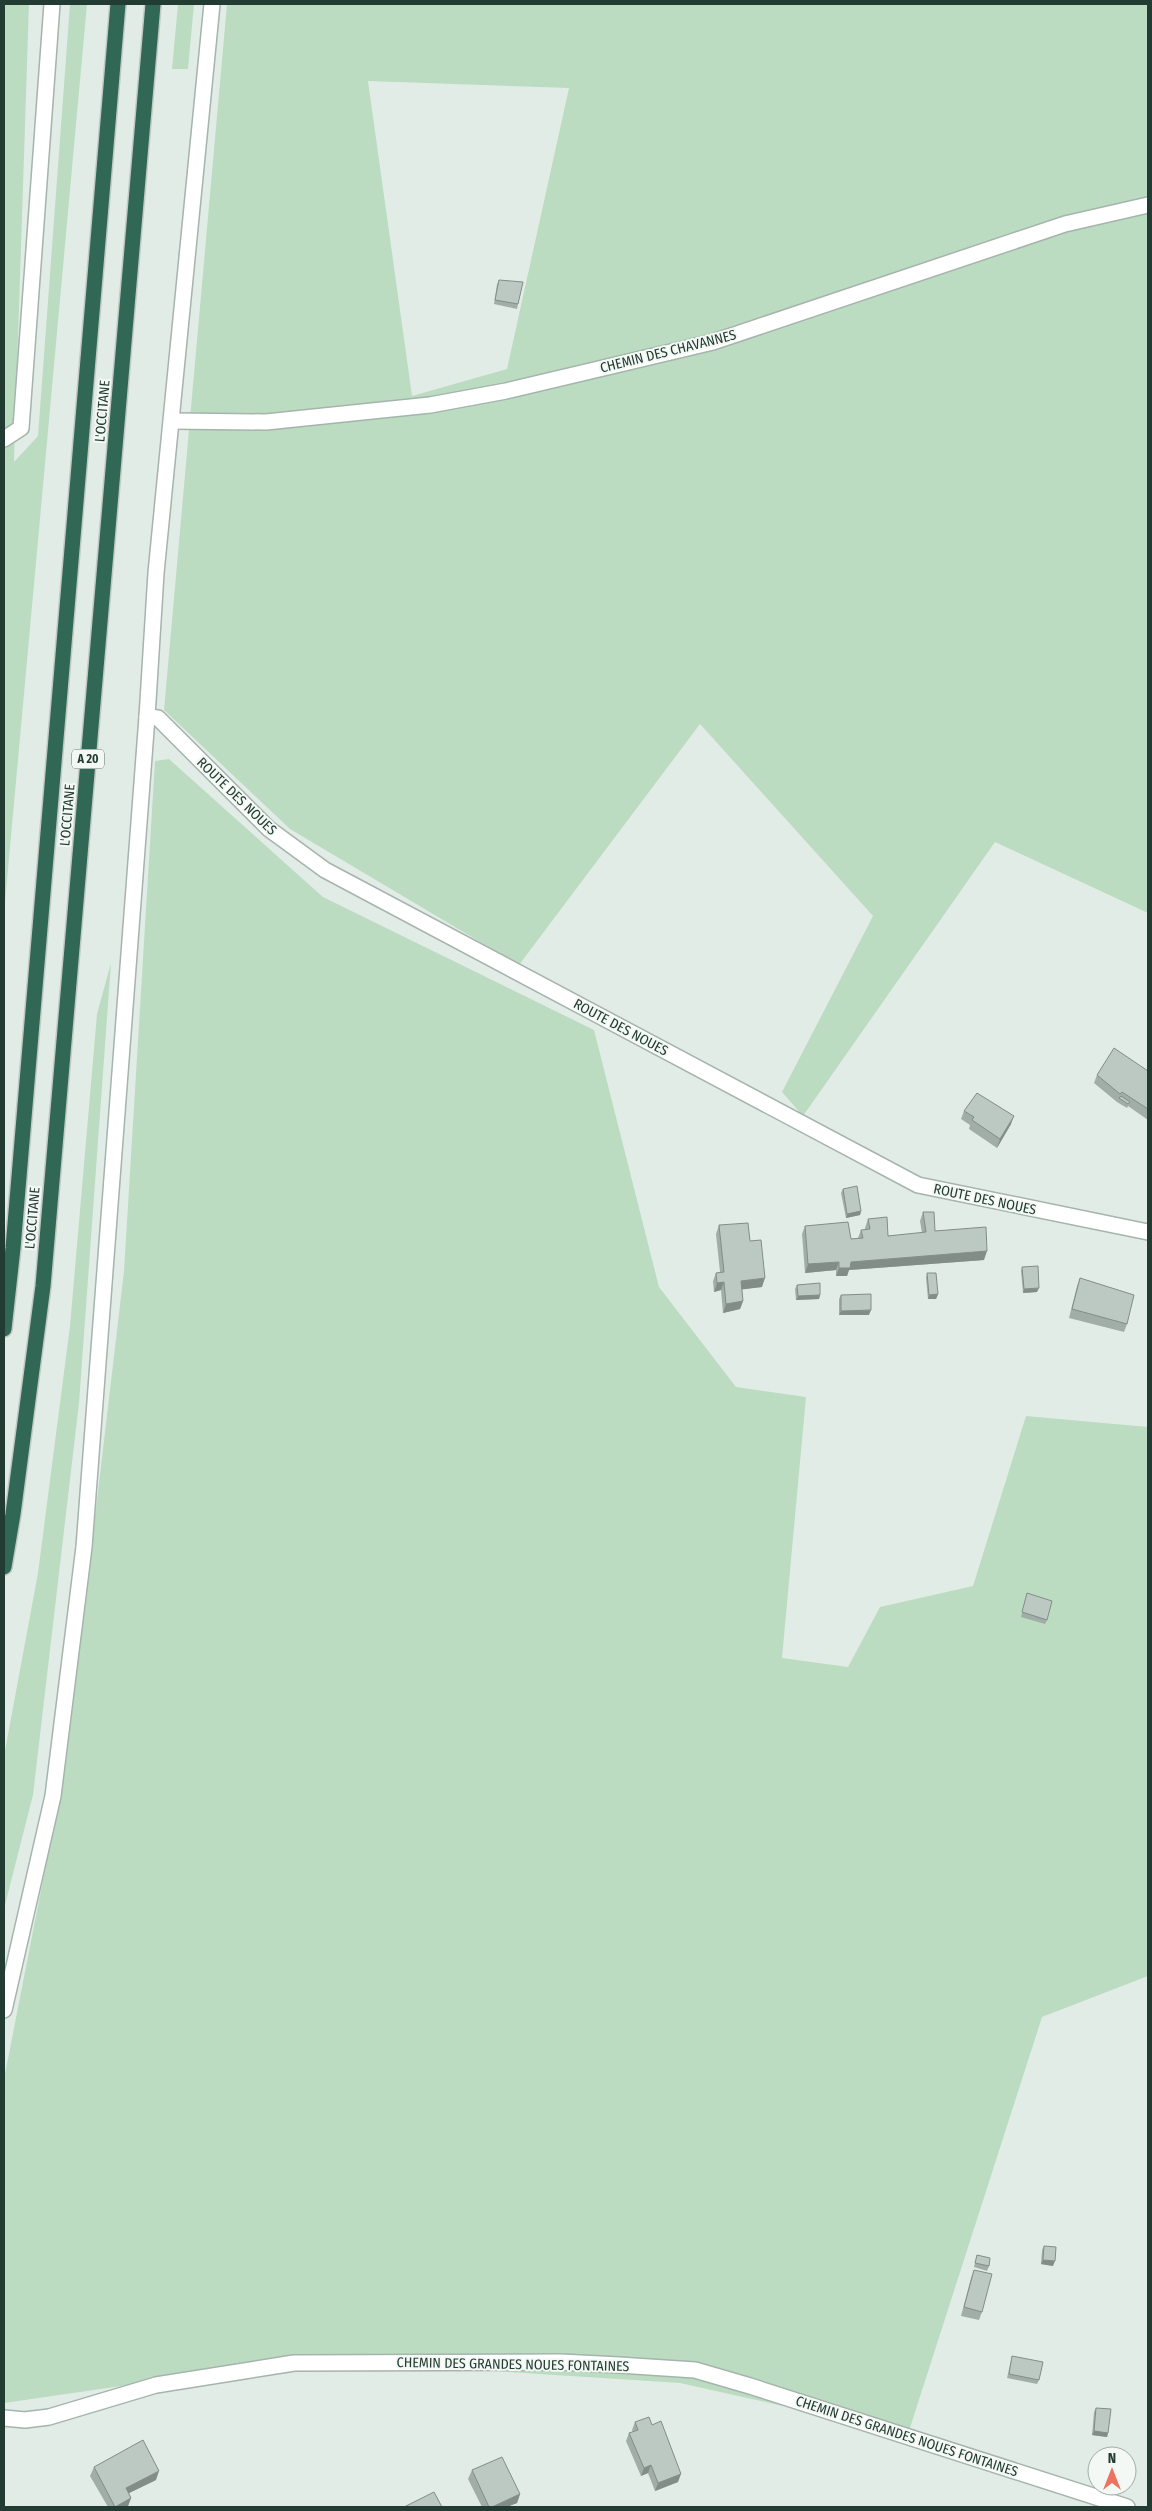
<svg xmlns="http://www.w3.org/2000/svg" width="1152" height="2511" font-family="'Fira Sans Condensed',sans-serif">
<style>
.green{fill:#bcdcc1;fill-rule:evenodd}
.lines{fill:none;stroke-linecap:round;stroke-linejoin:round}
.minor-casing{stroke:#a5b4ad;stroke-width:18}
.motorway-casing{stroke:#c1c8c6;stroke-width:18}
.minor{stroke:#fff;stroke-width:15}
.motorway{stroke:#306755;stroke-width:15}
.wall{fill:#a1ada7}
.shaded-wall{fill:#838d88}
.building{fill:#bbc9c2;stroke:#838d88}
.labels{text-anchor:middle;stroke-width:4;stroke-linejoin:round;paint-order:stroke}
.shield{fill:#f3f8f5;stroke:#61746d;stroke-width:1}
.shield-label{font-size:12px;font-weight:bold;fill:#233c33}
.street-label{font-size:14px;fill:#233c33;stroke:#f3f8f5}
</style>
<rect width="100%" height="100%" fill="#e2ece7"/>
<g class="green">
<path d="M4,4H29L14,462L38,436L70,4H87L4,913Z"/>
<path d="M178,4H194L188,69H172Z"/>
<path d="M227,4H1148V913L995,842L803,1116L782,1092L873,916L700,724L519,965L290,829L164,710ZM368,81L569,88L507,369L412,396Z"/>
<path d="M169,759L323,897L594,1030L659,1287L736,1387L806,1397L782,1658L848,1667L880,1607L973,1586L1026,1416L1148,1427V1976L1042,2017L908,2434L680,2383L307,2359L4,2403V2079L66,1763L124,1271L155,761Z"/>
<path d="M111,963L79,1403L33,1795L4,1909V1756L38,1573L70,1326L97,1014Z"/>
</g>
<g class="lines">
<defs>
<g id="minor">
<path d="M172,421L266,422L430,405L506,391L713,342L1065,224L1148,205"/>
<path d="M4,439L21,428L52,4"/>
<path d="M147,717L158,718L269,829L325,870L918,1185L1148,1232"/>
<path d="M4,2010L53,1796L84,1547L147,717L156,573L212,4"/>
<path d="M4,2418L25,2420L49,2417L156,2385L294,2363L561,2362L619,2365L695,2370L750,2386L1127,2507"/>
</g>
<g id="motorway">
<path d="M4,1329L13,1248L118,4"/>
<path d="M4,1567L13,1514L43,1286L153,4"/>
</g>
</defs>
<use href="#minor" class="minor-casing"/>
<use href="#motorway" class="motorway-casing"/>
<use href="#minor" class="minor"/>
<use href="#motorway" class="motorway"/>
</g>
<g class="wall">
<path d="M499,280L518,304L517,309L494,304L497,284Z"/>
<path d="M1148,1071V1120L1128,1106L1127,1108L1117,1102L1094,1083L1097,1075Z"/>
<path d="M964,1111L1011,1124L997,1148L969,1129L970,1125L961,1119Z"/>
<path d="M843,1189L861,1211L860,1215L846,1218L841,1193Z"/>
<path d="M923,1212L935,1231L984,1260L849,1270L847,1276H836V1270L805,1273L802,1234L805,1226L851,1239L858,1238L861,1230H865V1228L868,1219L888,1236L922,1233L920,1221Z"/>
<path d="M719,1225L750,1241L762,1287L742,1289L743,1301L740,1309L723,1313L721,1290L714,1292L713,1281L716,1273L720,1272L716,1234Z"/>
<path d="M1022,1267L1037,1292L1023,1293L1021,1271Z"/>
<path d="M927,1273L938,1294L936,1299H928L926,1278Z"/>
<path d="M1080,1278L1127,1324L1124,1332L1069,1318L1077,1286Z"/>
<path d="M797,1285L820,1295L819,1299L796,1300L795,1289Z"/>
<path d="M841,1295L869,1315H839V1299Z"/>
<path d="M1027,1593L1047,1620L1045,1624L1021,1617Z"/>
<path d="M1044,2246L1053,2266L1041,2264L1042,2250Z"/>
<path d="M977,2255L989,2266L987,2271L974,2267Z"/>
<path d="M974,2270L982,2312L979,2320L961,2316L971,2278Z"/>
<path d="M1012,2356L1039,2380L1037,2384L1007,2378Z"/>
<path d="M1096,2408L1108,2433L1107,2437L1092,2435L1094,2412Z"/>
<path d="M635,2422L652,2425L678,2482L655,2491L648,2473L641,2476L626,2441L629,2433L633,2432L632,2430Z"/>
<path d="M94,2467L156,2480L129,2493L131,2498L128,2506L127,2507H108L90,2476Z"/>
<path d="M472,2470L520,2494L517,2503L507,2507H482L468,2479Z"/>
</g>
<g class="shaded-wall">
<path d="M1014,1116L1011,1124L997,1148L1000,1139Z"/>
<path d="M861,1211L860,1215L846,1218L847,1214Z"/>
<path d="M987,1251L984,1260L849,1270L847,1276H836L839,1268L851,1262Z"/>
<path d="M839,1262L836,1270L805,1273L808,1264Z"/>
<path d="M765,1278L762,1287L738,1290L741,1281Z"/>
<path d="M724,1282L721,1290L714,1292L717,1283Z"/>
<path d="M1039,1288L1037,1292L1023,1293L1024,1289Z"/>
<path d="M938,1294L936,1299H928L929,1295Z"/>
<path d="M820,1295L819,1299L796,1300L798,1296Z"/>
<path d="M743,1301L740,1309L723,1313L726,1304Z"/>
<path d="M871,1310L869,1315H839L841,1311Z"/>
<path d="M1043,2260L1055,2261L1053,2266L1041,2264Z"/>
<path d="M1094,2431L1108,2433L1107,2437L1092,2435Z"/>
<path d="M651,2465L648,2473L641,2476L644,2468Z"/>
<path d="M159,2471L156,2480L123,2496L126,2488Z"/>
<path d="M681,2474L678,2482L655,2491L658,2483Z"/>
<path d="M520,2494L517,2503L507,2507H492Z"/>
<path d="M131,2498L128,2506L127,2507H115Z"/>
</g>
<g class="building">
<path d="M499,280L523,282L518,304L495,300Z"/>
<path d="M1114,1048L1148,1071V1109L1122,1092L1120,1094L1097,1075Z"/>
<path d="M977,1093L1014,1116L1000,1139L972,1120L974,1117L964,1111Z"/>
<path d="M1121,1096L1130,1102L1128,1104L1119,1098Z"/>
<path d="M857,1186L861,1211L847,1214L843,1189Z"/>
<path d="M923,1212H934L935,1231L986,1227L987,1251L851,1262L850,1268H839V1262L808,1264L805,1226L848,1222L851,1239L863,1238L861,1230L870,1229L868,1219L887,1217L888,1236L926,1232Z"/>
<path d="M748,1223L750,1241L761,1240L765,1278L741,1281L743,1301L726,1304L724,1282L717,1283L716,1273L724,1272L719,1225Z"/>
<path d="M1038,1266L1039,1288L1024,1289L1022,1267Z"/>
<path d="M927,1273H936L938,1294L929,1295Z"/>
<path d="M1080,1278L1134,1295L1127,1324L1072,1309Z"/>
<path d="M820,1283V1295L798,1296L797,1285Z"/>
<path d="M871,1294V1310L841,1311V1295Z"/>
<path d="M1027,1593L1052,1601L1047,1620L1022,1612Z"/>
<path d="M1044,2246L1056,2247L1055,2261L1043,2260Z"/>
<path d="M977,2255L990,2258L989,2266L975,2263Z"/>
<path d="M974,2270L992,2274L982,2312L964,2307Z"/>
<path d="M1012,2356L1043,2362L1039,2380L1009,2374Z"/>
<path d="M1096,2408L1111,2409L1108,2433L1094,2431Z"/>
<path d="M649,2417L652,2425L661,2421L681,2474L658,2483L651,2465L644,2468L629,2433L638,2430L635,2422Z"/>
<path d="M143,2440L159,2471L126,2488L131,2498L115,2507L94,2467Z"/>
<path d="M502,2457L520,2494L492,2507H489L472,2470Z"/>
<path d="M434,2492L442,2507H404Z"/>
</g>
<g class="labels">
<rect class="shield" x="72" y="749.5" width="32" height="19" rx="4"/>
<g class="shield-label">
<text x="88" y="763">A 20</text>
</g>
<g class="street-label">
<text transform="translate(668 351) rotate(-14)" y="5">CHEMIN DES CHAVANNES</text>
<text transform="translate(102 411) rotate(-85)" y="5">L'OCCITANE</text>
<text transform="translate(237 796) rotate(44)" y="5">ROUTE DES NOUES</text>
<text transform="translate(67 815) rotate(-85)" y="5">L'OCCITANE</text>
<text transform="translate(621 1027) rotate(28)" y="5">ROUTE DES NOUES</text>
<text transform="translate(985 1199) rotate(12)" y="5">ROUTE DES NOUES</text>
<text transform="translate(32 1218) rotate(-85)" y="5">L'OCCITANE</text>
<text transform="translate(513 2364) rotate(1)" y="5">CHEMIN DES GRANDES NOUES FONTAINES</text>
<text transform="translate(907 2436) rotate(18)" y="5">CHEMIN DES GRANDES NOUES FONTAINES</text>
</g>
</g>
<rect width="1152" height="2511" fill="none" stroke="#233c33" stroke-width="10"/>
<g transform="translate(1112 2471)"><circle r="24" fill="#f3f8f5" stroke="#a0ada7"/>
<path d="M0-4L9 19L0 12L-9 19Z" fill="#ec7261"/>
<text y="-8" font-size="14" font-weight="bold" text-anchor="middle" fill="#233c33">N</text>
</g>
</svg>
